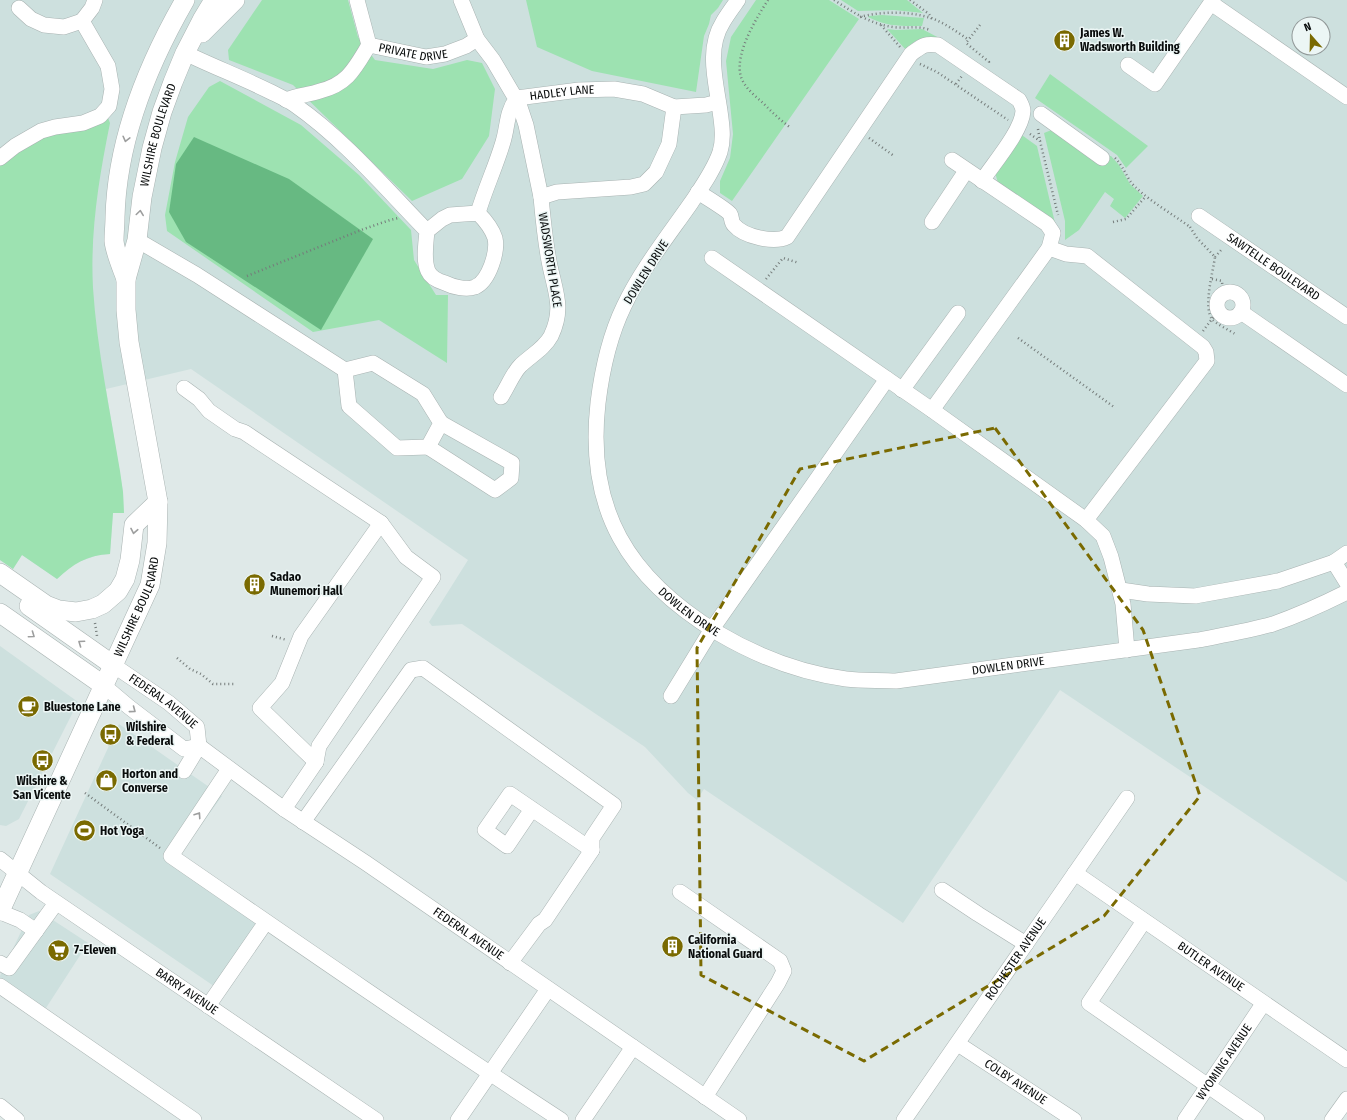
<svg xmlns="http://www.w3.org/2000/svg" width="1347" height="1120" font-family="'Fira Sans Condensed',sans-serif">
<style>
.built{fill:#cde0de;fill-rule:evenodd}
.green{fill:#9de2b1}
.forest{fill:#67b982}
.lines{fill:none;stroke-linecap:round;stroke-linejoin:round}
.minor-casing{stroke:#a9b3b2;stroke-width:16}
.major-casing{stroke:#a9b3b2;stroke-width:20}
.path{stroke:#757c7b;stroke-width:2.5;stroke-dasharray:1 3;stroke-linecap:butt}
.minor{stroke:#fff;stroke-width:15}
.major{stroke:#fff;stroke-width:19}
.oneway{stroke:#9d9e9e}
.marked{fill:none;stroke:#7a6a01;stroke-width:3;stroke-dasharray:8 5;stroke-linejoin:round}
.labels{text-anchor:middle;stroke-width:3;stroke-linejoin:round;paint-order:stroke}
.poi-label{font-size:12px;font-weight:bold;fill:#090c0c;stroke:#ecf6f5;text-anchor:start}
.street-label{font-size:12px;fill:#090c0c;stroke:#ecf6f5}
</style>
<rect width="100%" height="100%" fill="#dfe9e8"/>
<g class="built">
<path d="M0,0H1347V882L1060,690L903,923L704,789L697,800L688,793L645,747L462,624L432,626L429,622L468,560L191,369L106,389L123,492L124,513H113L110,554L98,555L81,561L70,566L57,579L22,555L13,569L0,560ZM1299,24H1323V48H1299Z"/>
<path d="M0,646L78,702L19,819L6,826L0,825Z"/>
<path d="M119,724L222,796L179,856L272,920L224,993L50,874Z"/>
<path d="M39,911L88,943L44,1011L0,981V976L29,915Z"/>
</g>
<g class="green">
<path d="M262,0H348L358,37L375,60L433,69L467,60L482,63L495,89L489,136L462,179L412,201L293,85L229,60L228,50Z"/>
<path d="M526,0H723L718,8L711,15L709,24L704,36L696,92L592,71L537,47Z"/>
<path d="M756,0H829L859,19L732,201L720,193V181L730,158L733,134L726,61L731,37Z"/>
<path d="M841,0H907L923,13L894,10L858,11Z"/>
<path d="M882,15L924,18L922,26C901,26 888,27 868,17L869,16Z"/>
<path d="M887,29L896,30L922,29L943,40C926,38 917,36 906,50Z"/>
<path d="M1050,74L1148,146L1126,168L1117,155L1035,98Z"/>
<path d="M220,81L301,125L359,175L411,230L414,260L436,295H448L447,363L379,320L313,332L167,231L165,215L175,162L188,117L209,87Z"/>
<path d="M108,118L110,123C99,177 90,232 93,288C97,349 110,410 120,471L123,492L124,513H113L110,554C87,555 73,564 57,579L22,555L13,569L0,560V164L36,138Z"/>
<path d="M1054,129L1108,156H1111L1119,165L1130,184L1143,196L1125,218L1110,206L1114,199L1105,192L1079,230L1065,240V221L1044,133Z"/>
<path d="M1019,133L1037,146L1055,223L998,183L996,176V166Z"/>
</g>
<path class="forest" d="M194,137L289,179L373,239L321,330L186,242L169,212L176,164Z"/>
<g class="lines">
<defs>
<g id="minor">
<path d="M357,0L369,45"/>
<path id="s1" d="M461,0L477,39L493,60L513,94L517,98L579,90L614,89L643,94L674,107L706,105L718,102"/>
<path id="s2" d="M738,0C733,7 727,15 723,22C706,49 716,82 720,111C722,125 724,139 720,152C714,170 701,188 691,203C668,236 641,270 624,306C609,337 602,370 598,403C586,510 628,578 718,633C757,656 801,673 846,679C862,681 879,680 896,681L1198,640C1224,635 1249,631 1273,624C1299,615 1323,604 1347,592"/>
<path d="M1211,3L1347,97"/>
<path d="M19,8L31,19L44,25L64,27L82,21"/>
<path id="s3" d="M369,45L426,57L445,54L466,46L477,39"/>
<path d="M185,53C214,67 243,78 271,92C279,96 288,100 295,105C345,140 385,188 427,231C426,243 423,260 428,271C431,278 438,281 445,283C453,287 466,290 475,287C489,281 498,252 495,238C492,229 485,220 478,213L450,215L442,219L427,231"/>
<path d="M1128,65L1155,84L1213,0"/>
<path d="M517,98L526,125L541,197"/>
<path d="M286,100C297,95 309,95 320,91C348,84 355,68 369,45"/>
<path d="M1041,114L1102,158"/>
<path d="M0,158L15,146L41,131L55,127L83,123L100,116L109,106L112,89L108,66L82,21L92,8L95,0"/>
<path d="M698,192C704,196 726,209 730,214C732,217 731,222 734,225C744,237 774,243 787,237L911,54C922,46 924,43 938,45L1019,100C1021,104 1023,107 1023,111C1022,131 993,164 982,181"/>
<path d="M478,213C485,189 496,166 503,142C508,126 506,112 517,98"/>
<path id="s4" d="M1199,216L1347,317"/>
<path d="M932,222L966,171"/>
<path d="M137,240L197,275L345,370L373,363L423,394L441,423L428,447L397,448L349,406L345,370"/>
<path d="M1049,248L1066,254L1087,256L1203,347L1206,352L1207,361L1086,520"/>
<path d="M712,258L932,410L1086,520L1103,536L1111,557L1123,604L1127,650"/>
<circle cx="1230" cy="305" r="13"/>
<path d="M1241,312L1347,385"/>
<path d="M184,388L199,399L209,411L235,429L244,432L381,523L406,557L433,577L319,746L316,762L284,809"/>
<path d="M902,390L958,313"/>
<path d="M501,397C507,388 513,373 520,366C530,356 544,349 551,336C565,307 554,289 549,261C545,240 543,219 541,197L557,192L631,187L644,184L656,172L669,144L674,107"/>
<path d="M932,410L1049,248L1053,233L1047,224L952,160"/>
<path d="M428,447L495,490L511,478L512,463L441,423"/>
<path d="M1334,562L1347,583"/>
<path d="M1121,590L1148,594L1195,596L1278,581L1334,562L1347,553"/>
<path id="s5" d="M113,665L169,703L197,727L199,746"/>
<path id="s6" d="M103,685L129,707L184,749L199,746L284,809L366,863L739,1120"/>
<path d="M671,696L712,629L887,379"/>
<path d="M316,762L260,708L282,683L301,636L381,523"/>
<path d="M229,769L171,856C300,945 429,1034 561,1120"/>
<path d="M184,771L199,746"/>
<path d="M532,809L510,794L485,830L507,846L532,809L592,850"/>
<path d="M303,822L411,670L423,668L614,805L592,838V850L545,920L539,924L510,963"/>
<path id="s7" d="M0,859L41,892L376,1120"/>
<path id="s8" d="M1075,873L1347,1060"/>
<path d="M942,890L978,914L1026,944"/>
<path d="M680,892L780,961L784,971L778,983L705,1097"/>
<path d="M0,912L20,920L36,931"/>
<path d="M1144,921L1089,1003L1257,1120"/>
<path d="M0,963L9,968L56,903"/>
<path d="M0,986L194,1120"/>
<path d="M208,1006L266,922"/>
<path id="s9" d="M958,1044L1074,1120"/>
<path d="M0,1106L17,1120"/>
<path d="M458,1120L548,989"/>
<path d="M583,1120L633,1047"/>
<path id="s10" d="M904,1120L1127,798"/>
<path id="s11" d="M1185,1120L1263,1004"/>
<path d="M1332,1120L1347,1099"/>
</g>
<g id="major">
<path d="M202,33L235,0"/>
<path d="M126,279C122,268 115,252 114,241C114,233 115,225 115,217C117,140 147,66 185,0"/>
<path d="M0,573L46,605L59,610L76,612L92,609L103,604L118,591L125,579L130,560L134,525L158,502"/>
<path d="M29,606L113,665"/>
<path d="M0,613L103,685"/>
<path id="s12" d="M0,911L150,585L157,543L158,502L129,342L126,310V279L137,240L142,197L152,148L162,112L173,82L185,53L202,20L214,0"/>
</g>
</defs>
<use href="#minor" class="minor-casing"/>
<use href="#major" class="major-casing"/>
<g class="path">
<path d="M768,0C756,19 734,54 741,77C745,88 755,96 763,103C772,112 780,120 791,128"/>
<path d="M834,0C853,12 870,24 893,27C906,29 917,25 930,30"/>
<path d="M910,0L929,14L932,19"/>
<path d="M860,17C883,11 908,11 931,18C945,23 957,32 969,40"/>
<path d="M881,25L900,47"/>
<path d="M980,25L966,43L989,62L988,64"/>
<path d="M920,64L937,72L1008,120"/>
<path d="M956,84L962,76"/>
<path d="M1038,129L1040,141"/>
<path d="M1030,134L1040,141L1058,215"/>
<path d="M869,138L894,156"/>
<path d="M1115,158C1122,165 1125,173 1130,181C1141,196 1174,215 1190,227"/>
<path d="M1113,222L1126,219L1146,196"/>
<path d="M1190,227L1197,238L1215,257C1213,272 1203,307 1212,319C1216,324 1229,330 1235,334"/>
<path d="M1215,257L1222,249"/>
<path d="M247,276L361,230L390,220L398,218"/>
<path d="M766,279L783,258L799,263"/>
<path d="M1212,279L1222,281L1223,293"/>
<path d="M1203,331L1218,311"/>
<path d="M1018,338L1114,407"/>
<path d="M95,623L97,636"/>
<path d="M272,636L287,640"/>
<path d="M177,658L190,669L201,674L213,684H236"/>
<path d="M85,793L160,848"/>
</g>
<use href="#minor" class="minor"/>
<use href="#major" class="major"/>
</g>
<defs><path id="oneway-chevron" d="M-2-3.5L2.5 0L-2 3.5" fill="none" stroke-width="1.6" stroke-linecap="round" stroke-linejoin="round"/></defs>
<g class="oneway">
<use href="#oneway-chevron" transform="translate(126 139) rotate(104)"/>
<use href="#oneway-chevron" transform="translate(140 213) rotate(-82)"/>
<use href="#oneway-chevron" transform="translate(134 531) rotate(101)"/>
<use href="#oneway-chevron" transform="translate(32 635) rotate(35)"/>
<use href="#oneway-chevron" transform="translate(81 643) rotate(-145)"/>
<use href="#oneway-chevron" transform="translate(133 710) rotate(37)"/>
<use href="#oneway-chevron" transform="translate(198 815) rotate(-56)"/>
</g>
<path class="marked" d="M995,428L1143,630L1200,796L1104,916L864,1061L701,975L697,648L800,469Z"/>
<defs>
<symbol id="building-disc" viewBox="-11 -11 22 22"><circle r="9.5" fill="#7a6a01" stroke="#ecf6f5"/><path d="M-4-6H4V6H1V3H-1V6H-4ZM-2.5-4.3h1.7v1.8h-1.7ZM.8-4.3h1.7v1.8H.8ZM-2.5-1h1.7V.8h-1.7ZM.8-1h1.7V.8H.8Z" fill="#fff"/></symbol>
<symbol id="cafe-disc" viewBox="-11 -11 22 22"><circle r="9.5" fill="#7a6a01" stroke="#ecf6f5"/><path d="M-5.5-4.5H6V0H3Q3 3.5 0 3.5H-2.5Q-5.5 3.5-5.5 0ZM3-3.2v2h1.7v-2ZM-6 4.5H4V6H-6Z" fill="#fff"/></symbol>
<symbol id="bus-disc" viewBox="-11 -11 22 22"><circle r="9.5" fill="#7a6a01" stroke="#ecf6f5"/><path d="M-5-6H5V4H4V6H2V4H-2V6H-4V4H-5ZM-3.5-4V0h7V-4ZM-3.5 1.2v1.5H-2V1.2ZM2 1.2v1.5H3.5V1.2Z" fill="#fff"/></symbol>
<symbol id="shop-disc" viewBox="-11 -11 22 22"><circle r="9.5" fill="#7a6a01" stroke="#ecf6f5"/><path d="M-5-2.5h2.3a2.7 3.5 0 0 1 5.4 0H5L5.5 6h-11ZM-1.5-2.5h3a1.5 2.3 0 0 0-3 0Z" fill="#fff"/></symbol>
<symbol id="stadium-disc" viewBox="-11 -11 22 22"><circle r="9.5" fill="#7a6a01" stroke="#ecf6f5"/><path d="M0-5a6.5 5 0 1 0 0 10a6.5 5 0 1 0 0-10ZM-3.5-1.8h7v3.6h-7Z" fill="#fff"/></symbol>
<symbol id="supermarket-disc" viewBox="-11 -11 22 22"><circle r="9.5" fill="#7a6a01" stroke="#ecf6f5"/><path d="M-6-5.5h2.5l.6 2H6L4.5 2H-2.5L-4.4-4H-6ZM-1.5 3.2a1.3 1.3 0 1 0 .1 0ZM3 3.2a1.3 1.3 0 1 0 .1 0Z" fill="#fff"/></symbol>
</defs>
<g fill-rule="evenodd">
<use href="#building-disc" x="1052" y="28" width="25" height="25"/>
<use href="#building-disc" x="242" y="572" width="25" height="25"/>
<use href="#cafe-disc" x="16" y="694" width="25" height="25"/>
<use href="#bus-disc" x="98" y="722" width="25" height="25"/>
<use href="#bus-disc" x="30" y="748" width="25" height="25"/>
<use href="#shop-disc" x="94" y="768" width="25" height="25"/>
<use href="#stadium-disc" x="72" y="818" width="25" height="25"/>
<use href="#building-disc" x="660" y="934" width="25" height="25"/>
<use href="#supermarket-disc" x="46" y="938" width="25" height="25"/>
</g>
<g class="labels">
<g class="poi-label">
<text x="1080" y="37">James W.<tspan x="1080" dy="14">Wadsworth Building</tspan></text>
<text x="270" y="581">Sadao<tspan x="270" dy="14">Munemori Hall</tspan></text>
<text x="44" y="711">Bluestone Lane</text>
<text x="126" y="731">Wilshire<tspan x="126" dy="14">&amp; Federal</tspan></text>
<text x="122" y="778">Horton and<tspan x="122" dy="14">Converse</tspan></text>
<text x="42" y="785" text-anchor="middle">Wilshire &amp;<tspan x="42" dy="14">San Vicente</tspan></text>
<text x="100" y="835">Hot Yoga</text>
<text x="688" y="944">California<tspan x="688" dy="14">National Guard</tspan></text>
<text x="74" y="954">7-Eleven</text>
</g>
<g class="street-label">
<text dy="4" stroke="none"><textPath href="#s3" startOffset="45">PRIVATE DRIVE</textPath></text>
<text dy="4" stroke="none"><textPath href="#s1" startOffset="159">HADLEY LANE</textPath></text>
<text dy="4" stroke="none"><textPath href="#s12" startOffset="816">WILSHIRE BOULEVARD</textPath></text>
<text transform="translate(550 260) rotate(81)" y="4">WADSWORTH PLACE</text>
<text dy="4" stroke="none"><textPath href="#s4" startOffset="90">SAWTELLE BOULEVARD</textPath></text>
<text transform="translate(646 272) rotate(-58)" y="4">DOWLEN DRIVE</text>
<text dy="4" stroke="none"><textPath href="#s12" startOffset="334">WILSHIRE BOULEVARD</textPath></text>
<text dy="4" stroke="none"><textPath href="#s2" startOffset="683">DOWLEN DRIVE</textPath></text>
<text dy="4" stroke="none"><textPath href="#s2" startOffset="1019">DOWLEN DRIVE</textPath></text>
<text dy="4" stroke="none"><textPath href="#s5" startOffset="62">FEDERAL AVENUE</textPath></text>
<text dy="4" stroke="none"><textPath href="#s6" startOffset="447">FEDERAL AVENUE</textPath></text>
<text dy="4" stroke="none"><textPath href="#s10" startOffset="196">ROCHESTER AVENUE</textPath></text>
<text dy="4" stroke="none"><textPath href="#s8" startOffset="165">BUTLER AVENUE</textPath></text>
<text dy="4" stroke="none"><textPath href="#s7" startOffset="229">BARRY AVENUE</textPath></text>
<text dy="4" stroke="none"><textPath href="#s11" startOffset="70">WYOMING AVENUE</textPath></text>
<text dy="4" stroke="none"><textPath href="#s9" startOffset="69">COLBY AVENUE</textPath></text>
</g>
</g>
<g transform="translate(1311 36) rotate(340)"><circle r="19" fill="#ecf6f5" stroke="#919898"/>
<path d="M0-3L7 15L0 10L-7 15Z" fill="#7a6a01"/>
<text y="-6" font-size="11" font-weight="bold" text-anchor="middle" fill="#090c0c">N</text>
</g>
</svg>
